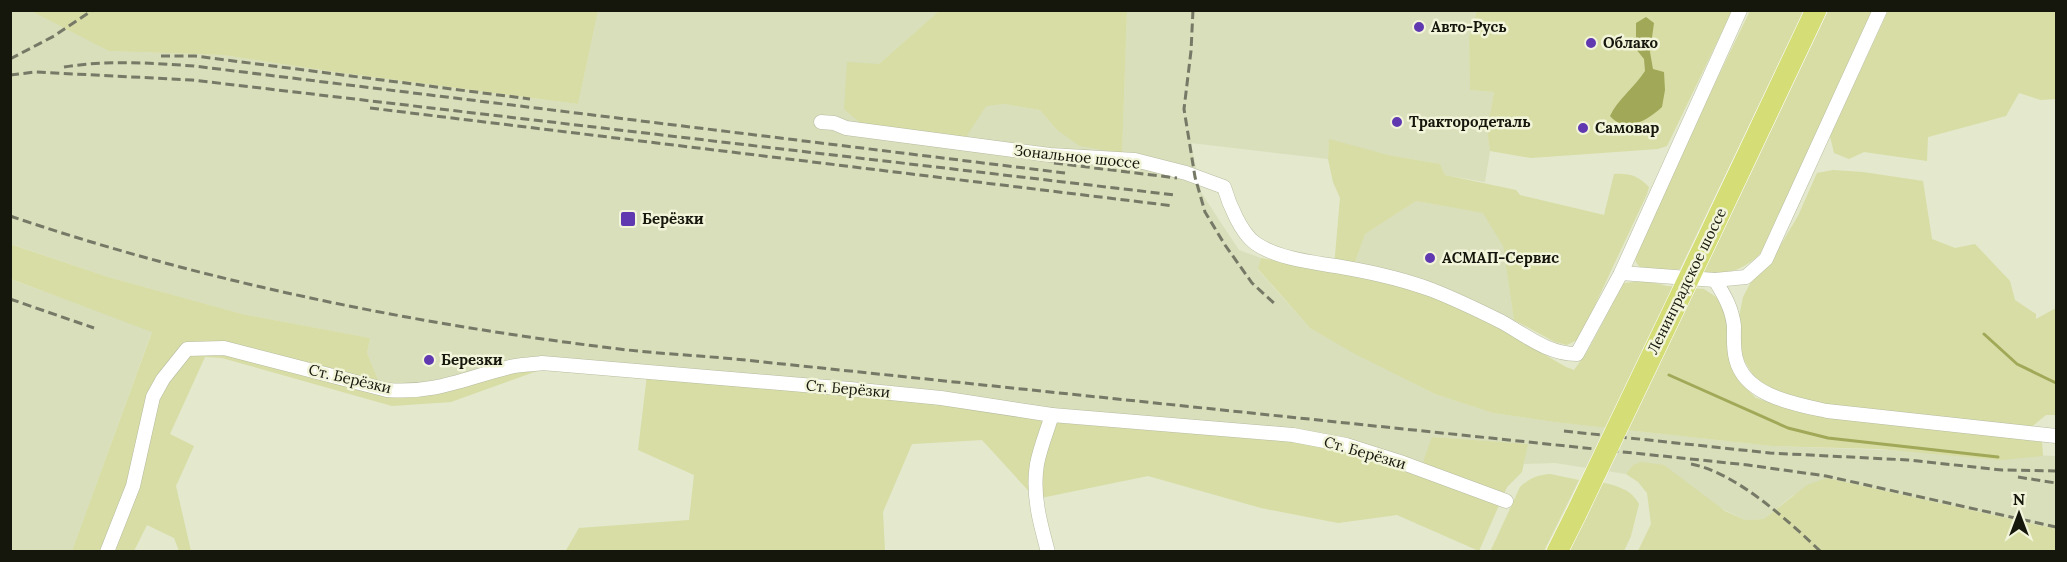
<svg xmlns="http://www.w3.org/2000/svg" width="2067" height="562" font-family="Lora,serif">
<style>
.built{fill:#d9debb}
.green{fill:#d7dda4}
.water{fill:#a1a858}
.lines{fill:none;stroke-linecap:round;stroke-linejoin:round}
.stream{stroke:#a1a858;stroke-width:3}
.minor-casing{stroke:#b8bca1;stroke-width:15}
.highway-casing{stroke:#fff;stroke-width:22}
.minor{stroke:#fff;stroke-width:14}
.highway{stroke:#d4dd76;stroke-width:21}
.rail{stroke:#777967;stroke-width:3;stroke-dasharray:9 4.5;stroke-linecap:butt}
.highway-bridge-casing{stroke:#fff;stroke-width:22;stroke-linecap:butt}
.highway-bridge{stroke:#d4dd76;stroke-width:21}
.poi-dot{fill:#6039b1;stroke:#f2f5d9;stroke-width:2}
.labels{text-anchor:middle;stroke-width:5;stroke-linejoin:round;paint-order:stroke}
.poi-label{font-size:15px;font-weight:bold;fill:#15160c;stroke:#f2f5d9;text-anchor:start}
.street-label{font-size:15px;fill:#15160c;stroke:#f2f5d9}
</style>
<rect width="100%" height="100%" fill="#e4e8cc"/>
<g class="built">
<path d="M11,11H31L110,51L223,55L335,72L578,104L598,11H939L879,64L986,105L1004,104L1040,110L1057,130L1122,153L1127,11H1477L1469,38L1470,90L1494,92L1487,131L1490,151L1485,182L1445,175L1440,164L1388,155L1329,140L1328,159L1191,143L1201,192L1221,223L1239,250L1261,258L1258,270L1310,328L1354,353L1435,394L1493,413L1554,422L1772,446L2056,456V529L1827,478L1792,496L1764,519L1745,520L1633,465L1626,474L1555,463L1524,464L1527,444L1432,437L1422,477L1344,450L1293,442L1061,423L548,367L383,392L367,353L370,338L242,314L108,277L11,244Z"/>
<path d="M1416,201L1484,213L1503,246L1514,320L1509,334L1431,293L1352,271L1365,234Z"/>
<path d="M10,279L152,331L72,551H11Z"/>
</g>
<g class="green">
<path d="M31,11H598L578,104L335,72L223,55L109,51Z"/>
<path d="M939,11H1127L1122,153L1080,146L1057,130L1040,110L1004,104L986,106L966,137L864,126L844,109L847,62L879,64Z"/>
<path d="M1477,11H1732L1667,146L1658,149L1531,158L1490,151L1487,131L1494,92L1470,90L1469,38Z"/>
<path d="M1750,11H1804L1680,269C1658,272 1625,277 1638,242Z"/>
<path d="M1828,11H1872L1761,253C1745,269 1726,276 1703,273Z"/>
<path d="M1888,11H2056V99L2041,100L2019,93L2006,116L1928,137L1927,161L1864,152L1849,159L1834,153L1830,136Z"/>
<path d="M1329,139L1388,155L1440,164L1445,175L1516,190L1520,195L1604,215L1614,174C1630,173 1638,176 1649,187L1647,194L1579,339L1567,345L1555,342L1514,320L1503,246L1483,213L1416,201L1365,234L1352,271L1431,293L1509,334L1566,367L1574,370L1587,352L1624,283L1647,281L1667,286L1704,289L1716,297L1726,312L1729,351L1739,381L1756,398L1796,411L2042,442L2043,456L2001,460L1879,449L1772,446L1554,422L1493,413L1435,394L1355,354L1310,328L1258,269L1261,258L1299,265L1334,267L1340,198L1333,182L1328,159Z"/>
<path d="M1833,170L1863,172L1923,181L1932,239L1955,248L1975,244L2010,281L2015,300L2036,314V319L2056,308V415H2046L2029,429L1816,404L1768,389L1754,377L1744,360L1740,346L1738,322L1743,297L1752,280L1770,263L1798,216L1817,173Z"/>
<path d="M10,244L108,277L242,314L370,338L367,353L383,392L513,369L548,367L451,402L392,406L222,358L205,357L170,434L194,446L176,486L191,551H179L174,538L147,525L134,551H72L152,332L11,279Z"/>
<path d="M647,375L969,408L1061,423L1293,442L1344,450L1421,477L1424,459L1432,437L1528,444L1522,472L1507,487L1479,551L1397,515L1338,523L1261,508L1148,476L1036,499L982,440L912,444L883,512L885,551L565,552L579,528L689,520L694,475L638,450Z"/>
<path d="M1641,462L1664,465L1725,511L1745,520L1764,519L1807,485L1827,478L2056,529V551H1638L1651,524L1647,493L1638,482L1626,474L1633,465Z"/>
<path d="M1550,474L1579,480L1544,551L1490,552L1520,487C1530,478 1537,475 1550,474Z"/>
<path d="M1601,482C1617,486 1631,489 1639,504L1631,536L1624,551L1567,552Z"/>
</g>
<path class="water" d="M1646,17L1654,23L1650,52L1653,69L1664,72L1665,90L1662,107C1648,120 1626,134 1610,116C1617,100 1635,87 1645,71L1644,59L1636,49V23Z"/>
<g class="lines">
<g class="stream">
<path d="M1984,334L2017,364L2056,383"/>
<path d="M1669,375L1788,428L1828,438L1998,457"/>
</g>
<defs>
<g id="minor">
<path d="M821,122L834,123L846,128L1050,155L1135,160L1186,173L1224,187C1229,204 1241,233 1255,243C1279,260 1319,263 1347,268C1375,273 1405,280 1432,290C1455,299 1480,311 1502,322C1527,336 1548,354 1577,354L1621,273L1740,10"/>
<path d="M1621,273L1715,280L1746,277L1766,259L1880,10"/>
<path d="M1715,280C1724,295 1732,308 1734,326C1734,337 1733,348 1736,359C1745,396 1795,404 1827,411L2056,436"/>
<path d="M107,552L133,486L153,397L163,379L187,349L224,348L387,390C435,394 465,378 510,367C520,364 531,365 542,363L850,389L941,398L1052,415L1293,435L1346,445L1403,463L1506,501"/>
<path d="M1048,552C1040,523 1032,494 1037,464C1040,448 1047,431 1052,415"/>
</g>
<g id="highway">
<path d="M1709,236L1816,10"/>
<path d="M1557,552L1576,514"/>
</g>
</defs>
<use href="#minor" class="minor-casing"/>
<use href="#highway" class="highway-casing"/>
<use href="#minor" class="minor"/>
<use href="#highway" class="highway"/>
<g class="rail">
<path d="M1193,10L1191,51L1184,109L1195,177L1205,212L1225,245L1252,283L1276,305"/>
<path d="M161,56H195L530,99"/>
<path d="M10,59L54,36L93,10"/>
<path d="M64,67C107,60 152,63 194,66L1065,173"/>
<path d="M10,75L35,72L192,80L1175,195"/>
<path d="M370,108L1174,206"/>
<path d="M1054,163L1177,178"/>
<path d="M10,216C202,281 403,322 603,347C647,353 691,355 735,359L1748,465L1826,476L2056,527"/>
<path d="M10,299L94,328"/>
<path d="M1564,431L1770,453L1908,460L2002,470L2056,471"/>
<path d="M1691,464C1735,472 1789,521 1821,552"/>
<path d="M2018,477L2056,483"/>
</g>
<defs>
<path id="highway-bridge" d="M1576,514L1709,236"/>
</defs>
<use href="#highway-bridge" class="highway-bridge-casing"/>
<use href="#highway-bridge" class="highway-bridge"/>
</g>
<g class="poi-dot">
<circle cx="1419" cy="27" r="6"/>
<circle cx="1591" cy="43" r="6"/>
<circle cx="1397" cy="122" r="6"/>
<circle cx="1583" cy="128" r="6"/>
<rect x="620" y="211" width="16" height="16" rx="3"/>
<circle cx="1430" cy="258" r="6"/>
<circle cx="429" cy="360" r="6"/>
</g>
<g class="labels">
<g class="poi-label">
<text x="1431" y="32">Авто-Русь</text>
<text x="1603" y="48">Облако</text>
<text x="1409" y="127">Трактородеталь</text>
<text x="1595" y="133">Самовар</text>
<text x="642" y="224">Берёзки</text>
<text x="1442" y="263">АСМАП-Сервис</text>
<text x="441" y="365">Березки</text>
</g>
<g class="street-label">
<text transform="translate(1077 157) rotate(6)" y="5">Зональное шоссе</text>
<text transform="translate(1687 281) rotate(-64)" y="5">Ленинградское шоссе</text>
<text transform="translate(350 379) rotate(13)" y="5">Ст. Берёзки</text>
<text transform="translate(848 389) rotate(5)" y="5">Ст. Берёзки</text>
<text transform="translate(1365 453) rotate(16)" y="5">Ст. Берёзки</text>
</g>
</g>
<rect width="2067" height="562" fill="none" stroke="#15160c" stroke-width="24"/>
<g transform="translate(2019 514)" stroke="#f2f5d9" stroke-width="4.5" paint-order="stroke">
<path d="M0-4.5L10 22L0 15L-10 22Z" fill="#15160c"/>
<text y="-9" font-size="16" font-weight="bold" text-anchor="middle" fill="#15160c">N</text>
</g>
</svg>
